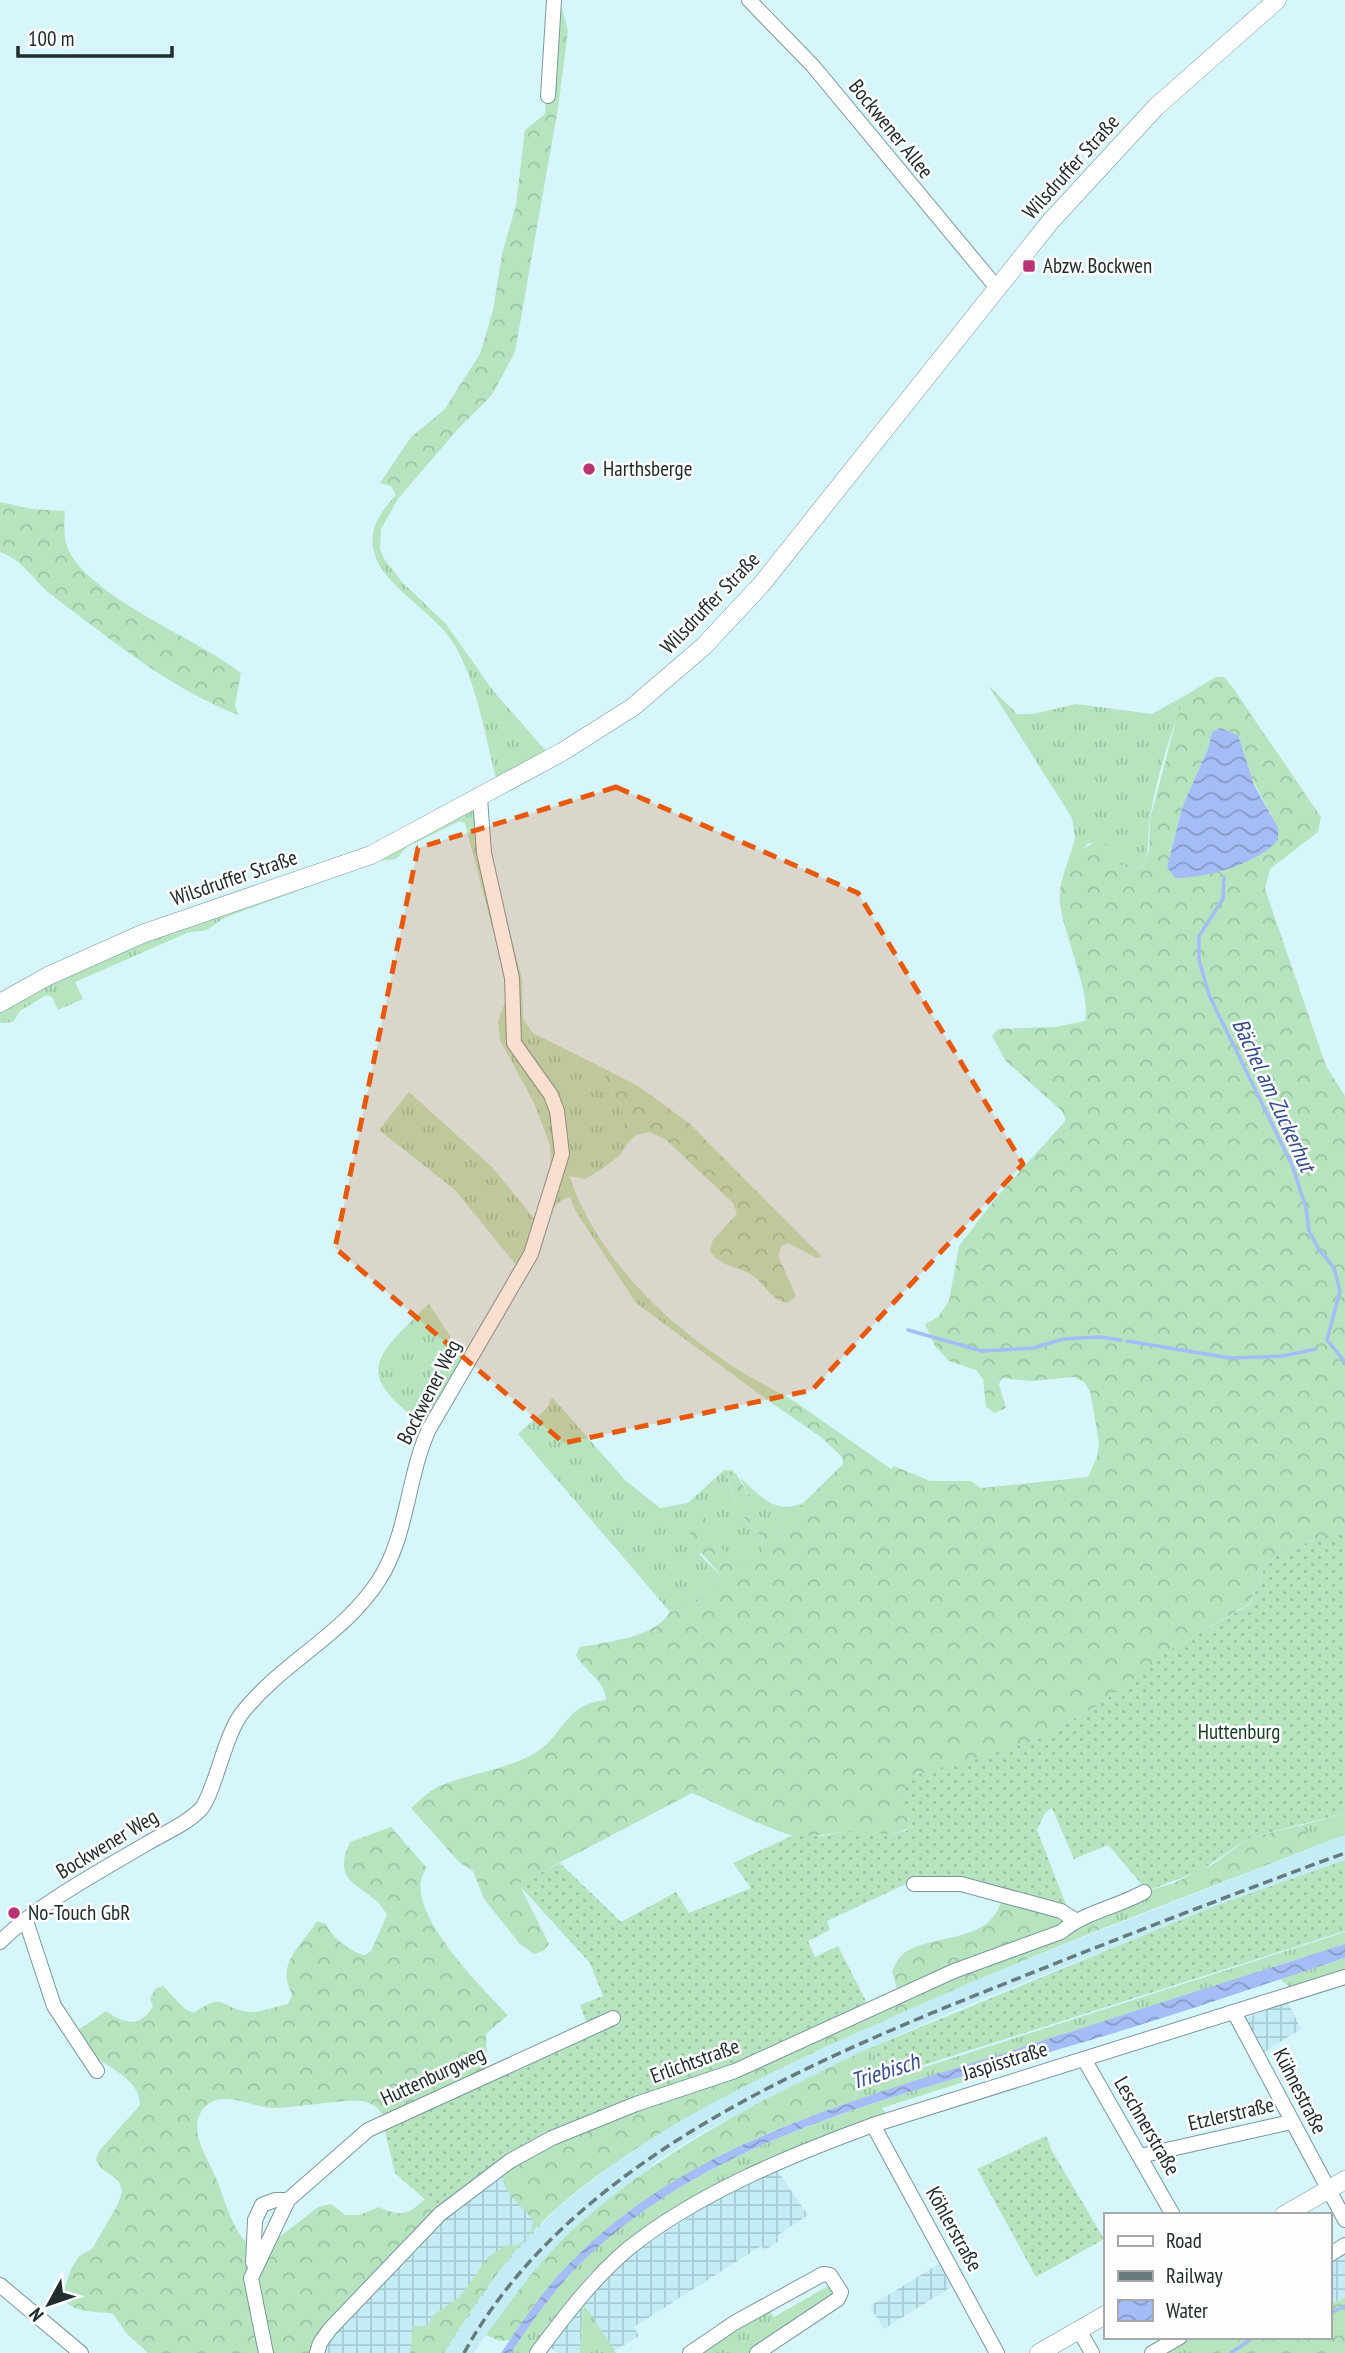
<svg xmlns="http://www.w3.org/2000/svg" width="1345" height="2353" font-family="'PT Sans Narrow',sans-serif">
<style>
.built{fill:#c4ecf4}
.industrial{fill:url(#industrial-grid)}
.grass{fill:url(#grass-tufts)}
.forest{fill:url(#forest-crowns);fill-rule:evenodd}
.garden{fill:url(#garden-dots)}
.water{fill:url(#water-waves)}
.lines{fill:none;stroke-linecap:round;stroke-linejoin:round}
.stream{stroke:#a6bcf6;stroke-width:3.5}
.minor-casing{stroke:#7a979d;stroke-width:16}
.major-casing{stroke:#7a979d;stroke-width:19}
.minor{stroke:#fff;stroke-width:14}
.major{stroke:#fff;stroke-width:18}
.rail{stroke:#677a7d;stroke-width:3.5;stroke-dasharray:10 5;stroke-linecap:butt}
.marked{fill:#e8590c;fill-opacity:0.2;stroke:#e8590c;stroke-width:5;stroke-dasharray:14 9;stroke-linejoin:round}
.poi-dot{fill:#b93375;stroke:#fdfdfd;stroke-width:2.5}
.labels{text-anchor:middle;stroke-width:5;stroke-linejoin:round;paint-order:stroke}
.street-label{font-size:21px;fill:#202c2e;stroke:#fdfdfd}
.poi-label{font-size:21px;fill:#202c2e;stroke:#fdfdfd;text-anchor:start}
.park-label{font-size:21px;fill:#133e21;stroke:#fdfdfd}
.water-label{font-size:23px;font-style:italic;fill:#354c90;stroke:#fdfdfd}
</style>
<defs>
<pattern id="industrial-grid" width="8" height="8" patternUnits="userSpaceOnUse" patternTransform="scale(1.75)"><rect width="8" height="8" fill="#c4ecf4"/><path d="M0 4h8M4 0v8" fill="none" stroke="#a8cbd2"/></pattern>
<pattern id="grass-tufts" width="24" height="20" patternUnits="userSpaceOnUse" patternTransform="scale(1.75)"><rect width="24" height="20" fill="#b5e4bf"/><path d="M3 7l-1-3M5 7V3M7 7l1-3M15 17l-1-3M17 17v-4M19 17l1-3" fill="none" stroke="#9bc4a4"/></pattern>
<pattern id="forest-crowns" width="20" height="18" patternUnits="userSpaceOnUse" patternTransform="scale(1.75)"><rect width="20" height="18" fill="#b5e4bf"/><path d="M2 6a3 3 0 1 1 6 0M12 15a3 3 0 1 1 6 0" fill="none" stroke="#9bc4a4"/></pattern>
<pattern id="garden-dots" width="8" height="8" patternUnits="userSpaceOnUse" patternTransform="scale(1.75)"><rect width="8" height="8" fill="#b5e4bf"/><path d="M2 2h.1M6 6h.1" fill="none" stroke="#9bc4a4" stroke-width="1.8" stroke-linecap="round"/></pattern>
<pattern id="water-waves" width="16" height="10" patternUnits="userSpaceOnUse" patternTransform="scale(1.75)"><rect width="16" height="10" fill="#a6bcf6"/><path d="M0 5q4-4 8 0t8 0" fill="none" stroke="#8799c8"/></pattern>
</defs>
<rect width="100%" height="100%" fill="#d7f6fc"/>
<path class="built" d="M1345,1835V1860L1215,1907L965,2006L867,2049L703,2132L657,2161L486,2335L474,2353H444L501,2269L556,2209L640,2143L739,2088L941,1993Z"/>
<g class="industrial">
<path d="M1287,2001L1301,2029L1261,2054L1244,2019Z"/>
<path d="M503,2167L542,2224L501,2269L444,2353H317L413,2239Z"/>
<path d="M777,2170L808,2215L777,2236L779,2241L765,2250L761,2246L634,2327L639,2336L614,2351L583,2305L580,2353H558L548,2346L583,2303L626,2258L706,2206Z"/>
<path d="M1345,2250V2297L1329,2306V2259Z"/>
<path d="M940,2263L951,2287L884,2329L870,2306Z"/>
</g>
<g class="grass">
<path d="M396,495L398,499L381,529L380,549L384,559L403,583L446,624L494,692L547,752L497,782C485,737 478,685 454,644C435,612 382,586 374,552C368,528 381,512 396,495Z"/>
<path d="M988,685L1017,714H1033L1076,704L1152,714L1186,695C1170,733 1157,776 1150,817C1147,835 1150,849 1143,866L1131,869L1119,864L1109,846L1089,843L1083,849H1072L1075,838L1072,818Z"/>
<path d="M486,803L485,835L522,979L523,1019L533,1033L599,1066L621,1107L627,1130L628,1143L621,1154L602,1169L585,1179L569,1176C596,1254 658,1316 725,1361C747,1377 772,1388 794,1401L781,1398L770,1402L636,1303L575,1210L570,1197C549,1199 530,1253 521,1271L455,1190L379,1130L409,1092L492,1167L533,1217L537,1218L551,1172L550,1145L534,1103L500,1040L498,1021L505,1002L506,981L465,823L460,821L407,847L396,859L379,861L224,918L207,930L187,933L75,982L83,999L58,1010L52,997L46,995L20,1011L13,1022L0,1023V1003L48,976Z"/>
<path d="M429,1304L467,1362L429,1429C355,1375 368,1362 429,1304Z"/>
<path d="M552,1397L625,1480L660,1508L688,1503L724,1470H732L727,1476L737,1509L761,1537L763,1552L745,1565C728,1561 706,1536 707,1518L700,1555L720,1575C712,1595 690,1610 670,1612L518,1434L547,1408Z"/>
<path d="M741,1478C760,1496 775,1515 803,1503L782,1530C758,1527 749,1497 741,1478Z"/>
<path d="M1345,1813V1835L1313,1847L1306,1831L1299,1826Z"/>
<path d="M1174,1883L1171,1902L1104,1928L1108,1922L1101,1912L1144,1892Z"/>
<path d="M1345,1932V1944L855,2101C860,2077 872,2076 867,2049L872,2047L884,2080Z"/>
<path d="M1345,1958V1969L1289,1987L1280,1979Z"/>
<path d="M1004,2065L998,2071L882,2108L886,2114L678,2206L635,2235L588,2275L528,2353H511C536,2315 563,2276 598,2246C712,2147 862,2105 1004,2065Z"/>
<path d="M824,2279L836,2295L752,2353H696L769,2310L774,2317L828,2286Z"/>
<path d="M583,2303L616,2353H580Z"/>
<path d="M1191,2337H1243L1212,2353H1163Z"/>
</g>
<g class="forest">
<path d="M553,6L562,8L568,31L558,108L515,352L492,395L456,431L398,499L391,486L380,483L411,437L444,410L480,354L493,310L502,254L516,205L525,130L545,114Z"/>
<path d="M0,502L32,509L65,511C64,526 63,540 70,553C96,600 198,639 241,673L235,705L238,715C171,689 110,639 53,596C33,581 25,561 0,552Z"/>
<path d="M1216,677H1224L1231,685L1321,817L1318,832L1270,869L1265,889L1326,1066L1345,1096V1528L1281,1553L1266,1564L1250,1603L1173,1649L1099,1705L1034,1741L920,1774L899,1792L912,1825C897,1839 874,1833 855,1832C836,1830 817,1838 797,1836C774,1833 716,1803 692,1793L519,1884L549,1944L544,1951L534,1954L520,1944L484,1899L473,1871L459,1862L411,1808C419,1801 428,1792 437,1787C467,1774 500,1771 530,1756C564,1739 562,1704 606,1700C606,1681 584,1671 576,1655L580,1647C606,1642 655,1638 670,1612C690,1610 712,1595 720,1575C708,1558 692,1548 688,1525L693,1518L704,1515C713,1533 721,1559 746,1564L763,1552L761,1537L737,1509L727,1475L732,1470C750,1486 752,1526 782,1530L796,1510L843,1464L842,1457L821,1437L770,1402L781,1398L794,1401L891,1469L894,1466L930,1481H971L981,1488L1088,1477L1097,1457L1099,1443L1090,1391L1084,1382L1074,1377L1031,1381L1002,1378L999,1384L1006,1408L995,1413L986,1407L983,1379L976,1370L949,1361L935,1346L925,1324L938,1317L949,1301L959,1246L996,1198L1066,1120L1062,1111L1006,1061L992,1036L998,1029L1055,1027L1085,1021C1092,996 1063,933 1060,903C1058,885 1067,865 1072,849H1083L1099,840L1109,846L1119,864L1131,869L1143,866L1149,850L1150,819L1177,717L1186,695ZM1212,732L1248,772L1278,827L1167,867L1183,805L1208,749Z"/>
<path d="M599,1066L638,1086L689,1123L822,1257L817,1258L788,1243L781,1247L778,1256L796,1296L788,1303C772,1302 765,1284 753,1276C738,1265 721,1268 710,1251L713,1240L737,1214L733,1203L665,1139L649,1132L636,1135L628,1143L621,1107Z"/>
<path d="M1298,1826L1306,1831L1313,1847L1171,1902L1174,1883L1215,1863L1249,1838Z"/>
<path d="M391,1827L427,1868C396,1904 484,1990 508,2015L486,2034L487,2071L385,2119C380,2110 376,2105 366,2102C351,2097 292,2109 270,2108C250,2106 220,2089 204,2108C186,2129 208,2158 216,2178C226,2202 232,2232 253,2249H264L318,2207L331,2204L345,2215H359L379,2207C400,2217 408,2215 425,2199L439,2212L317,2353H148L127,2334L113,2314C95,2310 71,2315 62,2296L71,2269L79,2256L92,2249L118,2204L122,2191L119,2181L101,2168L96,2160L99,2151L140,2105C141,2070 82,2064 78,2030L106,2011C124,2024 141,2028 153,2006L150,1998L156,1988L163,1986L185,2009L194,2013C226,1990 220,2009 249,2012C260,2013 277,2006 288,2004L292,1994C275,1963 302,1946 317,1921L326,1924C331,1937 352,1953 365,1955L371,1951L387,1915C371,1883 328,1889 350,1842Z"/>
<path d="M1001,1902L1051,1913L1064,1923L1101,1912L1108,1922L1104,1928C1008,1966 914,2006 821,2049C726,2094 639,2138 558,2207C512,2247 476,2302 444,2353H410L413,2326H428L433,2315L460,2297L488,2257L507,2245C522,2248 533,2234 533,2219C518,2204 499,2189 503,2167L899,1995L892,1971C896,1963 900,1954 909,1950C940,1934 988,1942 1001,1902Z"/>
<path d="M867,2049C872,2076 860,2077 855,2101C718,2144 590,2218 510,2340L500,2341L486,2335C514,2297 542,2256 578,2225C667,2146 761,2100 867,2049Z"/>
<path d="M1345,2297V2353H1212L1243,2337H1329V2306Z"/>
</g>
<g class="garden">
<path d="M1345,1528V1813L1249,1838L1200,1871L1144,1892L1143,1886L1108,1845L1074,1859L1052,1808L1045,1813L1037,1830L1067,1907L933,1881L923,1876L827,1921L830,1930L808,1941L815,1957L838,1946L870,2009L735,2071L566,2131L439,2212L395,2173L384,2127L587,2024L580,2005L603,1996L590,1963L518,1884L560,1863L621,1922L676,1892L689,1913L751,1888L733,1863L794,1835L822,1836L847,1831L893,1834L906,1831L912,1825L899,1792L919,1774L1034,1741L1099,1705L1172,1649L1250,1604L1266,1564L1281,1553Z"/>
<path d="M1345,1860V1931L883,2078L872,2047L1215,1906Z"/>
<path d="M1046,2136L1052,2151L1104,2239L1036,2277L977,2169Z"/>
</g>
<g class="water">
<path d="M1220,728L1238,735L1254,785L1278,827V840C1257,864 1207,878 1175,878L1167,867L1183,805L1208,749L1212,732Z"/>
<path d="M1345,1944V1958C1253,1988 1161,2020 1067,2047C905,2094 728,2132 598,2247C563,2277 536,2315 511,2353H501C524,2319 546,2286 576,2257C691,2142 856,2100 1007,2052C1120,2016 1232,1980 1345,1944Z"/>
</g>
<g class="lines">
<g class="stream">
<path d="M1224,877L1223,899L1199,936V960L1209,995L1292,1165L1306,1208L1309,1231L1318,1248L1334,1268L1340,1291L1327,1340L1345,1362"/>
<path d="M908,1330L982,1351L1034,1348L1063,1339L1100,1337L1121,1340"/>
<path d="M1127,1341L1230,1358L1283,1356L1316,1349"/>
<path d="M1329,2314L1345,2306"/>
<path d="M1231,2353L1254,2337"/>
</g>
<defs>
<g id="minor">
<path d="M749,0L813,66L997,288"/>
<path d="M548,96L554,0"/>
<path d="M914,1884H961L1061,1911L1075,1920"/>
<path d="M26,1921L54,2006L97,2071"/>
<path d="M0,1942C38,1904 99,1872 146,1844C164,1833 185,1825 200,1810C214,1796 224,1736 242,1713C282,1662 344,1635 379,1580C408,1535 407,1477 429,1429L531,1254L562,1154L557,1111L551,1095L514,1043L512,978L484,853L480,798"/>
<path d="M1234,2012L1345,2220"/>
<path d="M1084,2059L1173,2215"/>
<path d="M873,2125L997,2353"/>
<path d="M1140,2156L1291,2122"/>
<path d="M1329,2255L1345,2245"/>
<path d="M253,2263L255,2220L262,2205L275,2200H288"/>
<path d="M0,2285L81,2353"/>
<path d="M1079,2330L1092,2353"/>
<path d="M266,2353L251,2278L288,2200L368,2130L613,2018"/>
<path d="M317,2353L320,2343L330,2329L440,2214L510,2161L552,2138L636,2104L735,2071L954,1971L1061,1932C1084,1912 1118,1907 1144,1892"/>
<path d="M537,2353C565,2316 593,2278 629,2248C698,2193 791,2155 873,2125L1345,1977"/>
<path d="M690,2353L734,2323L823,2274L830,2275L841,2292L838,2299L757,2353"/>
<path d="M1152,2353L1180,2337"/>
</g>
<g id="major">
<path d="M0,1003L48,976L142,934L371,855L562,752L633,707L704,646L761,585L1050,222L1156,107L1277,0"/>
<path d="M1284,2215L1345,2180"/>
<path d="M1039,2353L1105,2315"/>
</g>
</defs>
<use href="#minor" class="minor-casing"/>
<use href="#major" class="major-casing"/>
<use href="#minor" class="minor"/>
<use href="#major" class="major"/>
<path class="rail" d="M464,2353C574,2153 832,2052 1034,1972C1137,1931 1241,1891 1345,1853"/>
</g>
<path class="marked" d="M616,787L858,893L1023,1164L812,1390L564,1443L335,1248L418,848Z"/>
<g class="poi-dot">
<rect x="1022" y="259" width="14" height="14" rx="3.5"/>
<circle cx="589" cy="469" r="7"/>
<circle cx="14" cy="1913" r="7"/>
</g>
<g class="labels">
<g class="street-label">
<text transform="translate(891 129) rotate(51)" y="7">Bockwener Allee</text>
<text transform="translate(1071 167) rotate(-48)" y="7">Wilsdruffer Straße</text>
<text transform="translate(710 603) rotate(-46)" y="7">Wilsdruffer Straße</text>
<text transform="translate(234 878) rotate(-19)" y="7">Wilsdruffer Straße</text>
<text transform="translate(429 1392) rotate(-63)" y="7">Bockwener Weg</text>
<text transform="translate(107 1844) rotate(-31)" y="7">Bockwener Weg</text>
<text transform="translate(695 2061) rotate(-20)" y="7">Erlichtstraße</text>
<text transform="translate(1005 2061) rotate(-17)" y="7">Jaspisstraße</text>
<text transform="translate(433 2076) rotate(-25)" y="7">Huttenburgweg</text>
<text transform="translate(1300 2091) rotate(63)" y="7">Kühnestraße</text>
<text transform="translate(1231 2114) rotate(-13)" y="7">Etzlerstraße</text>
<text transform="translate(1147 2126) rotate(60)" y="7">Leschnerstraße</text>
<text transform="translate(954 2229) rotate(61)" y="7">Köhlerstraße</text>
</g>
<g class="poi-label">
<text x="1043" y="273">Abzw. Bockwen</text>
<text x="603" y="476">Harthsberge</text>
<text x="28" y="1920">No-Touch GbR</text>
</g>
<g class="park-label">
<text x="1239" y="1739">Huttenburg</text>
</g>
<g class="water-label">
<text transform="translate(1274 1095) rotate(65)" y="8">Bächel am Zuckerhut</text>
<text transform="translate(885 2071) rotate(-18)" y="8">Triebisch</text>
</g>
</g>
<rect x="1104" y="2213" width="228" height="126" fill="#fdfdfd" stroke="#a5a9aa" stroke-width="2"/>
<rect x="1118" y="2236" width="35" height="10" fill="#ffffff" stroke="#a5a9aa" stroke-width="2"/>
<text x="1166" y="2248" font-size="21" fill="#202c2e">Road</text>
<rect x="1118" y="2271" width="35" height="10" fill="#677a7d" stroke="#a5a9aa" stroke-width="2"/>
<text x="1166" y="2283" font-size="21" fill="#202c2e">Railway</text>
<rect x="1118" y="2300" width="35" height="21" fill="url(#water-waves)" stroke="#a5a9aa" stroke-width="2"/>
<text x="1166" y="2318" font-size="21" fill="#202c2e">Water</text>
<g transform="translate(49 2304) rotate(230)" stroke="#fdfdfd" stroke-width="5" paint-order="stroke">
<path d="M0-5L12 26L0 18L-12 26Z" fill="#202c2e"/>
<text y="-10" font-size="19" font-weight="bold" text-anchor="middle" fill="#202c2e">N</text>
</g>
<path d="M18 46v10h154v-10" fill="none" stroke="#202c2e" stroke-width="3.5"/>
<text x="28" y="46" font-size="21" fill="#202c2e" stroke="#fdfdfd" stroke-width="5" paint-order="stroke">100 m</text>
</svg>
